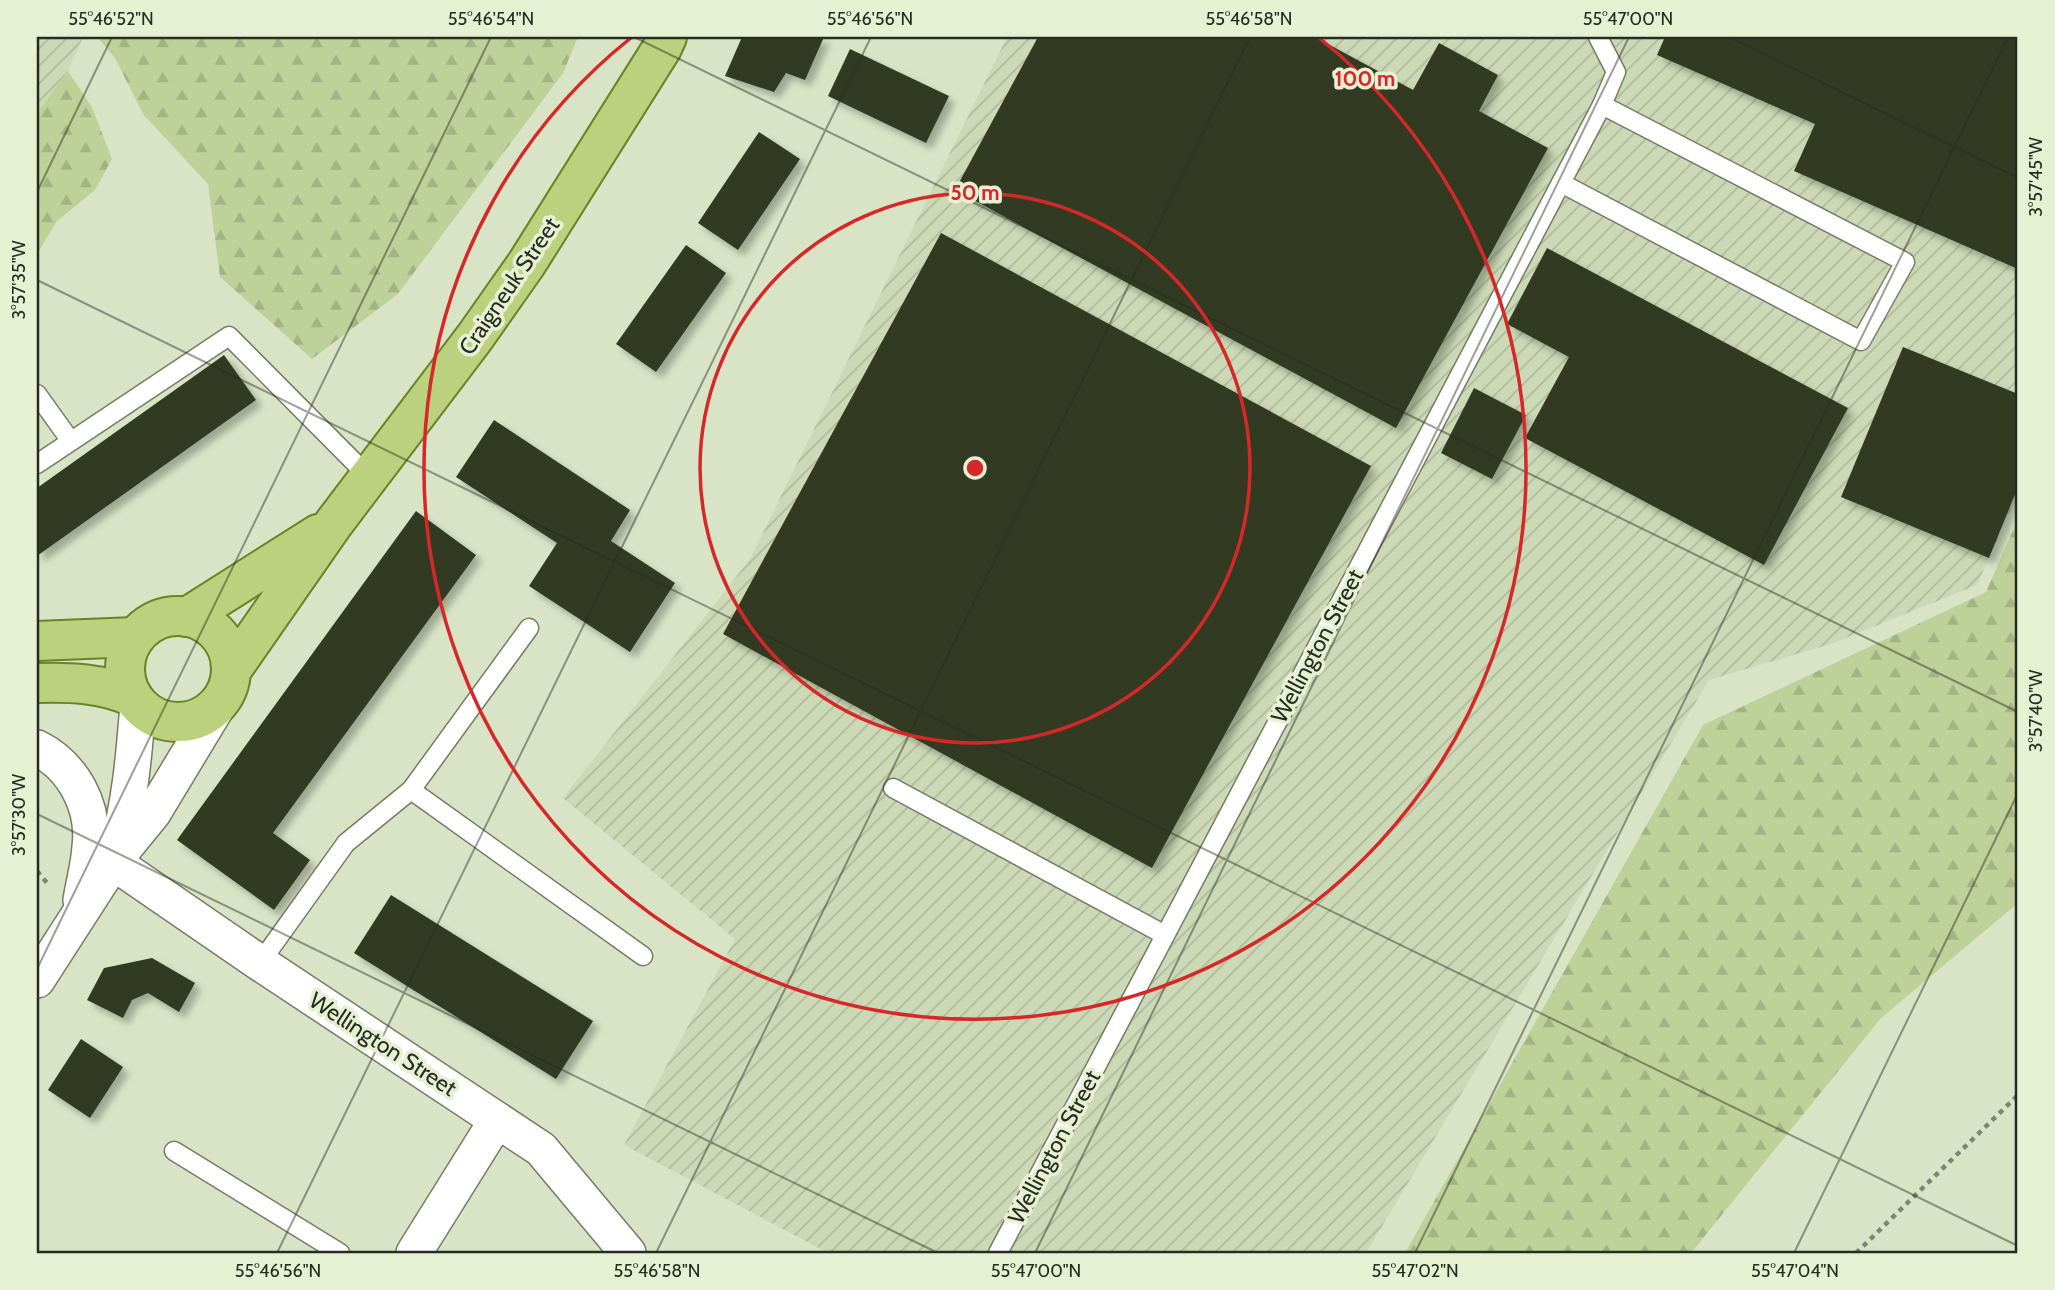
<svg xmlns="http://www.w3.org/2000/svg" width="2055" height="1290" font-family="Cabin,sans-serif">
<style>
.industrial{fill:url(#industrial-furrows)}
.forest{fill:url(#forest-firs)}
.building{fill:#323a23;filter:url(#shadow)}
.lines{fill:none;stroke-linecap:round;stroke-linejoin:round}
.lane-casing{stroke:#737d63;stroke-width:21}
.street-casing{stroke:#737d63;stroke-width:38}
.primary-casing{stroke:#6a8324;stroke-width:42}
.path{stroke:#7e8571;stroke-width:4.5;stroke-dasharray:5 5;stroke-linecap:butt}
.lane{stroke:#fff;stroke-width:18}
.street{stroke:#fff;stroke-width:35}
.primary{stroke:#bbd17d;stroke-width:38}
.ticks{fill:none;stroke:#272b20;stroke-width:2;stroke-opacity:0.45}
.ring{fill:none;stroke:#d62828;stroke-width:3.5}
.labels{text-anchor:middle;stroke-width:7;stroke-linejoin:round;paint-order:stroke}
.street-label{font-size:23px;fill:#272b20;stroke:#e6f1d4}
.centre{fill:#d62828;stroke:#e6f1d4;stroke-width:3.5}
.ring-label{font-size:21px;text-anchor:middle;font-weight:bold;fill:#d62828;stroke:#e6f1d4;stroke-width:7;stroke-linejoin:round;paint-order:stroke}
.neatline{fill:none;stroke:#272b20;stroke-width:2.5}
.ticks-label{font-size:18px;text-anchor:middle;fill:#272b20}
</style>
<defs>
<pattern id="industrial-furrows" width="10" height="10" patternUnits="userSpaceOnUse" patternTransform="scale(1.75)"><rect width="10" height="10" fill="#ccd9b6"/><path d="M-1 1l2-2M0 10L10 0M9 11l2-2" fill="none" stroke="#afba9c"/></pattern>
<pattern id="forest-firs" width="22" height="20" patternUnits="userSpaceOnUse" patternTransform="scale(1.75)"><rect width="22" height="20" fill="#bdd199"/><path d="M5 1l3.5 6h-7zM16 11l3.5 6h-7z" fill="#a2b484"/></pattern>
<filter id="shadow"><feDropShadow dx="6" dy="6" stdDeviation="3.5" flood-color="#0004"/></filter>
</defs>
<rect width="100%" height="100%" fill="#d9e4c7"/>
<g class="industrial">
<path d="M37,37H83L68,71L37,113Z"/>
<path d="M1007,37H2018V494L1977,585L1831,644L1709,680L1366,1253H828L624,1145L735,939L563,798L750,559Z"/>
</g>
<g class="forest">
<path d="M97,37H578L563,73L398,294L312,359L220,277L208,184L143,114L115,58Z"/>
<path d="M68,71L92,107L112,159L95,190L57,221L37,254V113Z"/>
<path d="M2018,519V903L1881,1018L1691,1253H1405L1703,725L1986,592Z"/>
</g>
<g class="building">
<path d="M742,37H824L805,80L786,73L774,92L725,76Z"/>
<path d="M1038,37H1315L1413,90L1439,43L1498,75L1479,111L1548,148L1396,428L955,190Z"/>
<path d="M1665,37H2018V269L1794,171L1815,124L1657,55Z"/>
<path d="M850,49L949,96L926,143L828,96Z"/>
<path d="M759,132L800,159L738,250L698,223Z"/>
<path d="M941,233L1371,466L1152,868L723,634Z"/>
<path d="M686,245L726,273L656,372L616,344Z"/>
<path d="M1547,248L1848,408L1764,565L1525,438L1569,357L1507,324Z"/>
<path d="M1903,347L2018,394V487L1989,558L1841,497Z"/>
<path d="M224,355L256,400L37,556V488Z"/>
<path d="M1474,388L1526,415L1492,479L1441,453Z"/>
<path d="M494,420L630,510L611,541L675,583L630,652L529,586L557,543L456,477Z"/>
<path d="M416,511L476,555L273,833L310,860L274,910L177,840Z"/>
<path d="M391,895L593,1021L556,1079L354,953Z"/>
<path d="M152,958L195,983L179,1012L148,993L132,1000L123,1018L87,1000L104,968Z"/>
<path d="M81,1039L123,1067L90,1118L48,1090Z"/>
</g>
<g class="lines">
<defs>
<g id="lane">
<path d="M1561,183L1861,341L1905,262L1602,105"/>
<path d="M37,394L70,440"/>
<path d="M37,464L229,336L369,477"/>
<path d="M893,788L1165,935"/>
<path d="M411,790L643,956"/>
<path d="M260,963L346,843L411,790L529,628"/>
<path d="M174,1151L340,1253"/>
<path d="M998,1253L1602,105L1616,72L1598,37"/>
</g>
<g id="street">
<path d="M37,748C73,766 95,806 90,847C89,864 84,882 81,900"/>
<path d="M116,852C130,804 134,755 138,705"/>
<path d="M113,862L260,963L541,1149L628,1253"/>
<path d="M37,980L113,862L153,813L220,702"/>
<path d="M414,1253L497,1120"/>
</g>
<g id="primary">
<circle cx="178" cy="669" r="53"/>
<path d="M187,617L318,534"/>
<path d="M37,641L135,637"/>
<path d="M231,671L334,523L475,337L527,263L662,48L667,37"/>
<path d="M37,683C69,682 103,683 133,697"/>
</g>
</defs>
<use href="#lane" class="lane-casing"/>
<use href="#street" class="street-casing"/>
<use href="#primary" class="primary-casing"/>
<g class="path">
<path d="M37,871L47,883"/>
<path d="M1856,1253L2018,1095"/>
</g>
<use href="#lane" class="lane"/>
<use href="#street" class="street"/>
<use href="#primary" class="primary"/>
</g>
<path class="ticks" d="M634,37L2018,712M1729,37L2018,178M37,192L112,37M37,280L2018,1246M37,814L938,1253M37,969L491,37M277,1253L871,37M656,1253L1250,37M1035,1253L1629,37M1415,1253L2008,37M1794,1253L2018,793"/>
<g class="ring">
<circle cx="975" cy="468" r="275"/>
<path d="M1318 37A551 551 0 1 1 632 37"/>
</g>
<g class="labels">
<g class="street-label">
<text transform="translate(509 286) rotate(-56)" y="8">Craigneuk Street</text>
<text transform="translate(1317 646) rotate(-62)" y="8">Wellington Street</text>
<text transform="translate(383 1044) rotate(33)" y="8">Wellington Street</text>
<text transform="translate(1054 1147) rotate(-62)" y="8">Wellington Street</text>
</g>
</g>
<circle cx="975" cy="468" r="10" class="centre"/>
<g class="ring-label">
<text x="1365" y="86">100 m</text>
<text x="975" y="200">50 m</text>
</g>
<rect width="2055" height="1290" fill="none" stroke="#e6f1d4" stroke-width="77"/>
<rect x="38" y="38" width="1978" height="1214" class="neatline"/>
<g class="ticks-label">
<text x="111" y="25">55°46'52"N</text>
<text x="491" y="25">55°46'54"N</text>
<text x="870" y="25">55°46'56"N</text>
<text x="1249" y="25">55°46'58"N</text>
<text x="1628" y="25">55°47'00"N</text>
<text transform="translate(2036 177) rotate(-90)" y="6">3°57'45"W</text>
<text transform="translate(19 280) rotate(-90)" y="6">3°57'35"W</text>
<text transform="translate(2036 711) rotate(-90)" y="6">3°57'40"W</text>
<text transform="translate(19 815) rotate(-90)" y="6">3°57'30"W</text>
<text x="278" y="1277">55°46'56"N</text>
<text x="657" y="1277">55°46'58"N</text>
<text x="1036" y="1277">55°47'00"N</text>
<text x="1415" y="1277">55°47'02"N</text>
<text x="1795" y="1277">55°47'04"N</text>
</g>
</svg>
